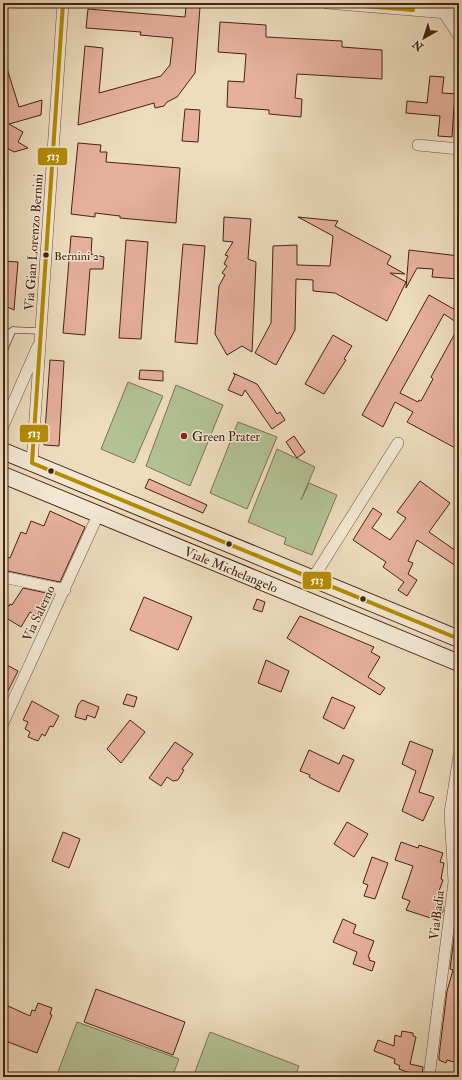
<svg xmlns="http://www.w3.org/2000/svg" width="462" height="1080" font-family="'IM FELL Double Pica',serif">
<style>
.green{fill:#b3c295;stroke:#7c7254}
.building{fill:#e6b09d;stroke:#462214}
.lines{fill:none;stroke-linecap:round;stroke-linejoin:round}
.lane-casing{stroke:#70503e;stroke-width:7}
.street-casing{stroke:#70503e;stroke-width:12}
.secondary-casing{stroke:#462214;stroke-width:18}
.lane{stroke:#f3e8d4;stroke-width:5.5}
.street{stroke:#f3e8d4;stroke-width:11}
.secondary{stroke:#f3e8d4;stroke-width:16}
.bus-1-casing{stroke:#f3e8d4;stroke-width:7}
.bus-1{stroke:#b48b03;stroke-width:4}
.bus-dot{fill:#462214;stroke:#f3e8d4;stroke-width:1.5}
.poi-dot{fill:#8f2418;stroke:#f3e8d4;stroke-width:1.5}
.labels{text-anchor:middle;stroke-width:3;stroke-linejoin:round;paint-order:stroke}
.bus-label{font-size:12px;fill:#462214;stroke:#f3e8d4;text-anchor:start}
.street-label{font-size:13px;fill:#462214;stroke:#f3e8d4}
.poi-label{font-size:13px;fill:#462214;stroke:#f3e8d4;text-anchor:start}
.line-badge{stroke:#f3e8d4;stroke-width:1.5}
.badge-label{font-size:11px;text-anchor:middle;font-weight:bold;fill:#fff}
</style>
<rect width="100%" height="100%" fill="#eddcbd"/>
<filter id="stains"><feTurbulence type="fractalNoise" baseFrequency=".005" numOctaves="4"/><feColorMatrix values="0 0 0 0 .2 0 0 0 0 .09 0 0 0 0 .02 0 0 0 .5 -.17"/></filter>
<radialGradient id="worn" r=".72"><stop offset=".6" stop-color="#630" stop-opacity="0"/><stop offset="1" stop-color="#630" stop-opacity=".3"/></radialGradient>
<g class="green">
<path d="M128,382L163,396L134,463L101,449Z"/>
<path d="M176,385L223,405L190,486L146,466Z"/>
<path d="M238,422L277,437L247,509L210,493Z"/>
<path d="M277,449L315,467L301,500L309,483L337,495L312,555L284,544L286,538L248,522Z"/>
<path d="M77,1022L179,1059L172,1077H56Z"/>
<path d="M210,1032L299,1066L295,1077H193Z"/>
</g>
<g class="building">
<path d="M186,7H200L195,73L177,97L167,102L164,106L155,108L154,103L78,125L85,46L103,48L99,93L161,76L170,65L173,38L140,35L141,32L86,28L88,9L185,17Z"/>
<path d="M220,22L266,25V37L342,41V47L382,50V79L297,74L295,98L302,99L301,117L269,114V110L227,107L228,81L244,82L246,54L218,52Z"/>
<path d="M5,62L19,107L42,100L41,115L9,124L23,132L18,142L28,148L14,152L3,146V63Z"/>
<path d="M430,76L444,77L442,93L459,94V106H454L452,137L438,136L440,116L406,113L407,101L427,103Z"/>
<path d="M185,109L200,110L198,142L182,141Z"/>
<path d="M78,143L101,145L100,152H107L106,162L180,168L176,223L120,218V216L95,213V217L71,214Z"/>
<path d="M224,217L251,219L248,259L256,262L252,352L242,346L227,355L215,334L219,286L225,275L222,273L227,266L224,264L228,256L225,255L233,242L223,241Z"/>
<path d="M298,217L338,221L335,226L391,256L387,264L405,274L390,273L406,282L387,321L335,293L313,291V280L296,279L295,330L276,365L255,353L271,323L273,246L297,245V265L330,266L333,236Z"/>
<path d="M71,236L92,238L91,254L104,257L103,269H90L85,335L63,333Z"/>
<path d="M126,240L148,242L141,339L119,338Z"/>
<path d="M183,244L205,246L197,344L175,342Z"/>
<path d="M409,250L459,256V279L432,277L433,269L417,268L406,288Z"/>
<path d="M3,261L18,262L14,310L3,305Z"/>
<path d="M429,295L459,312V324L444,314L400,393L418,402L419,400L421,401L433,379L431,377L459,326V450L407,422L413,412L395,402L383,427L362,415Z"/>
<path d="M333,335L352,346L344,359L346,360L324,394L305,384Z"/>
<path d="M50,360L64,361L59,446L44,445Z"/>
<path d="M140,370L163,371V381L139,379Z"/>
<path d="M233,373L257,384L277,414L280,412L285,420L272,429L245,390L242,396L228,390L235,375Z"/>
<path d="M294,436L305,452L297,458L286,442Z"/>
<path d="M149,479L207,505L203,513L145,488Z"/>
<path d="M420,481L450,503L429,532L459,553V568L417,540L408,561L413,563L408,574L417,580L407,596L398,590L404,582L383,567L386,562L353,540L373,508L382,514L372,528L390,540L406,518L397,512Z"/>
<path d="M50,511L85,527L60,582L3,570V556L10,558L21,532L26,534L31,521L44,526Z"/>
<path d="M23,588L51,594L40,611L38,610L35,615L30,612L21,627L3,616V602L9,606L10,604L12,605Z"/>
<path d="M144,597L192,617L178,650L130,630Z"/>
<path d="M257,599L265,602L262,612L253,609Z"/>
<path d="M300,616L374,647L371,652L380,657L368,677L385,688L380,695L287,638Z"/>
<path d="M266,660L289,671L281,692L258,683Z"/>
<path d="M3,663L18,671L3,701Z"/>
<path d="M127,694L137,697L134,707L123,704Z"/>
<path d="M332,697L355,707L344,729L323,718Z"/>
<path d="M82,700L99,707L95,718L87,715L86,720L75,717L78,705Z"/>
<path d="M32,701L59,716L53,727L50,726L45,736L42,734L38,741L28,737L30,732L25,729L28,722L23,720Z"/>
<path d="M130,720L145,732L121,763L107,749Z"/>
<path d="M410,741L433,750L419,792L434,797L423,821L402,811L416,771L402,764Z"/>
<path d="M175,742L193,754L182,769L184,770L178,780L173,781L167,777L161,786L149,778Z"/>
<path d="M309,750L339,764L343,755L354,760L339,792L322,784L309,777L310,775L300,771Z"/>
<path d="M347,822L368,834L354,857L334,844Z"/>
<path d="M63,832L80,839L69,868L52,861Z"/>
<path d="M401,842L418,848L419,845L443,853L440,862L444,863L441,879L443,880L439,891L442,892L438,903L443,905V911L440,921L406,910L410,901L402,898L413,866L395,860Z"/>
<path d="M372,857L388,863L375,899L364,896L368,885L363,883Z"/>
<path d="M343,919L356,925L353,933L374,941L368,957L370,958L369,960L375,962L372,971L353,964L357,952L333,942Z"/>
<path d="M455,930H459V1047L454,1062L447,1060L446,1063L439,1060V1056L447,991L453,970L450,969Z"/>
<path d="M96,989L185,1022L173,1055L84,1022Z"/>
<path d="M38,1003L52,1008L50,1014L52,1015L37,1053L3,1040V1018L8,1006L30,1016L32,1010L35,1011Z"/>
<path d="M402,1031L413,1033V1036L416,1037L410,1064L423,1067L422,1077H412L413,1074L399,1069L400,1066L394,1063L395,1059L374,1051L378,1040L394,1046L395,1035L401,1037Z"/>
</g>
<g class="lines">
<defs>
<g id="lane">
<path d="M3,336L13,330"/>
<path d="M3,353L13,330L41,331"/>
</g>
<g id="street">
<path d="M327,3L459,14"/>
<path d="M444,13L459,36"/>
<path d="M418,145L459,149"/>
<path d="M3,426L38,346"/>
<path d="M32,463L63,3"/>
<path d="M3,577L65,590"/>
<path d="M313,578L398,443"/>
<path d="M3,723L98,515"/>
<path d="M429,1077L454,882L450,813L459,756"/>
</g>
<g id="secondary">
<path d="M3,451L459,639"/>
<path id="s1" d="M3,475L459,663"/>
</g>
</defs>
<use href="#lane" class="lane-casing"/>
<use href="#street" class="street-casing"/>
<use href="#secondary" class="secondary-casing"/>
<use href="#lane" class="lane"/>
<use href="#street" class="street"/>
<use href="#secondary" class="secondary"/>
<defs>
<g id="bus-1">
<path d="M63,3L32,463L459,639"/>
<path d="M327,3L413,10V3"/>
</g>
</defs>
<use href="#bus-1" class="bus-1-casing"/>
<use href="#bus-1" class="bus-1"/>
</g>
<g class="bus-dot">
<circle cx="46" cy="255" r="3.5"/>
<circle cx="51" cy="471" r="3.5"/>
<circle cx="229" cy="544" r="3.5"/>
<circle cx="363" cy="599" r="3.5"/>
</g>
<circle class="poi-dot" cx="184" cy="436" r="4"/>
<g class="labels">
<g class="bus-label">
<text x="54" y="260">Bernini 2</text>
</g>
<g class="street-label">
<text transform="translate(33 242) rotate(-86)" y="5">Via Gian Lorenzo Bernini</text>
<text dy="5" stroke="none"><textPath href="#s1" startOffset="247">Viale Michelangelo</textPath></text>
<text transform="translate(38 613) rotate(-65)" y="5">Via Salerno</text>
<text transform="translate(436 915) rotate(-83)" y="5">Via Badia</text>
</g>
<g class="poi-label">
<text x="192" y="441">Green Prater</text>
</g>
</g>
<g class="line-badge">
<rect x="37" y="147" width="31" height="19" rx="4" fill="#b48b03"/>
<rect x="19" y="424" width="30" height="19" rx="4" fill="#b48b03"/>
<rect x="302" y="571" width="30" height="19" rx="4" fill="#b48b03"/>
</g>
<g class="badge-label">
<text x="53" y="160">513</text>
<text x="34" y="437">513</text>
<text x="317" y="584">513</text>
</g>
<rect width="462" height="1080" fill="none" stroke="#eddcbd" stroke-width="16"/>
<rect x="4" y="4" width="454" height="1072" fill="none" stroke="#462214" stroke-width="2"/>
<rect x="8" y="8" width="446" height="1064" fill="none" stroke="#462214"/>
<g transform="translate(424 38) rotate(219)" stroke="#f3e8d4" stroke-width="3" paint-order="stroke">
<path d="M0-3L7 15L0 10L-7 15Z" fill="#462214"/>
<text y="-6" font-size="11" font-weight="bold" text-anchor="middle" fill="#462214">N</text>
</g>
<rect width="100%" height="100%" filter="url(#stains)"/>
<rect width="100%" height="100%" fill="url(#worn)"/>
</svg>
